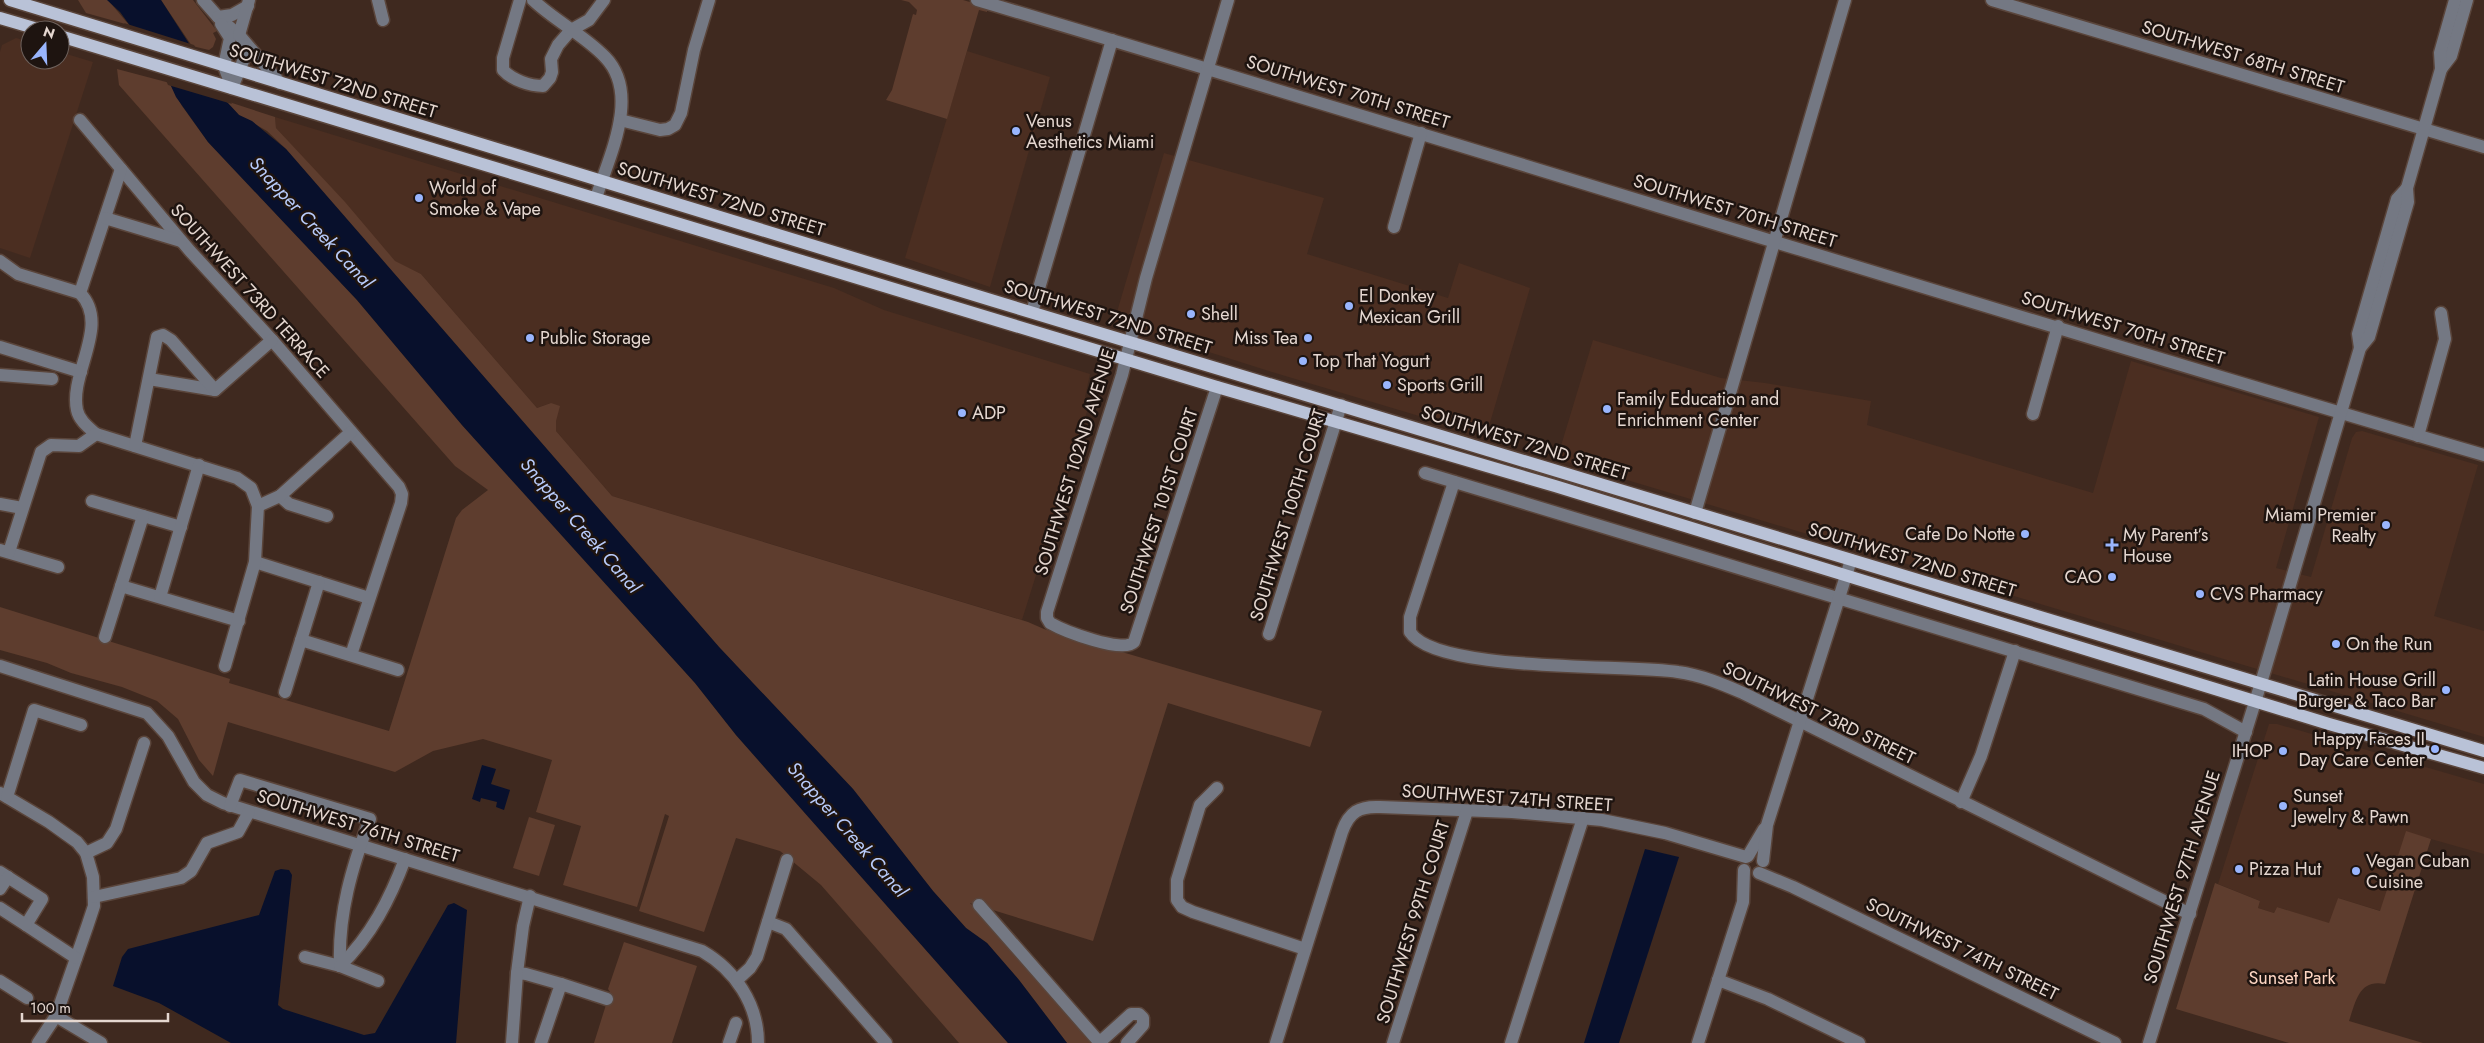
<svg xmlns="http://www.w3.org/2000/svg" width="2484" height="1043" font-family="Jost,sans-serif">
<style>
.built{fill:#4b2e21}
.green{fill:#5e3d2e}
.water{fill:#08102c}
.pier{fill:#3f291f}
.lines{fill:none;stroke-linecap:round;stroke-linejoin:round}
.minor-casing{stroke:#5a453b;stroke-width:15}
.major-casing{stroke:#5a453b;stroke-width:15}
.minor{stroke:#747883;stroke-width:12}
.major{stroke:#b9c2d7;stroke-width:12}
.poi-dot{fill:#99b5fd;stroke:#1e1410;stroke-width:2}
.labels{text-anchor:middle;stroke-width:5;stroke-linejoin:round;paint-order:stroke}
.street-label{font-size:18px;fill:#e5d7d0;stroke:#1e1410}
.poi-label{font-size:18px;fill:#e5d7d0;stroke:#1e1410;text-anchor:start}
.park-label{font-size:18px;fill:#fed6c3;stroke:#1e1410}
.water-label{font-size:19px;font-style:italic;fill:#b8cbfa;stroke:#1e1410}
</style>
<rect width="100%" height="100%" fill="#3f291f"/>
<g class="built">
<path d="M16,38L30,42V60H60V52L93,62L30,258L0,248V52L2,45Z"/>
<path d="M967,51L1050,77L990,287L905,258Z"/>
<path d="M275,117L834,288L884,310L1090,374L1085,397L1091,399L1022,620L612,496L556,431L551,403L537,408L421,274L395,262L276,128Z"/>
<path d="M1164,153L1324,198L1307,254L1448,298L1459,263L1530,288L1486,436L1272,372L1114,322Z"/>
<path d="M1593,340L1721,378L1765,383L1871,401L1867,425L2093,493L2131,361L2319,417L2276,568L2311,577L2352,438L2356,432L2362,431L2478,465L2434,616L2484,631V737L1557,459Z"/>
<path d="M2269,724H2277L2484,784V854L2406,832L2381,911L2338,898L2330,924L2277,907L2274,913L2258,908L2260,901L2218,884Z"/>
</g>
<g class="green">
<path d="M78,0H108L129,25L86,13Z"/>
<path d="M161,0H193L217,31L213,33L216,39L213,47L209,50L192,46Z"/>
<path d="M901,0H963L987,7V12L979,10L947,119L886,100L892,90L913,14L916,15L917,10L909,2Z"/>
<path d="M117,69L170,83L182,106L208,142L357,300L462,425L695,683L736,735L1008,1043H959L821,885L780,851L736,838L704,932L639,911L669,816L665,814L637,907L563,885L581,826L536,812L552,760L483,739L433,751L395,772L228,722L213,776L199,760L178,719L157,701L122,687L71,673L47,663L0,650V607L230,679L229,683L389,731L456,518L462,510L488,490L455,466L119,85Z"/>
<path d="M226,101L275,117L276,128L345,202L395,261L421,274L537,408L551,403L560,406L556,421V431L612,496L1028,622L1044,629L1322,711L1310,747L1168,703L1093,941L970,903L1093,1043H1067L1019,980L987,943L966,928L933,891L853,789L719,647L286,149L267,131L239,115Z"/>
<path d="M529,817L555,825L539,876L513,868Z"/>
<path d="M2406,831L2431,839L2385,984C2359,979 2356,1001 2349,1021L2423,1043H2289L2176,1009L2215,883L2260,901L2258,908L2274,913L2277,907L2329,923L2338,898L2380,911Z"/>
<path d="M624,942L697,966L672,1043H594L610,992L608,989Z"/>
</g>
<g class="water">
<path d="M107,0H161L226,101L239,115L252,121L286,149L719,647L853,789L933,891L966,928L987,943L1019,980L1067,1043H1008L736,735L695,683L462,425L357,300L208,142L176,97L166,75L120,12Z"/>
<path d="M482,765L496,769L491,784L510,790L504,810L496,807L497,802L481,798L480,802L472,799Z"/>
<path d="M1645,849L1679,857L1619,1043H1584Z"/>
<path d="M281,869L289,870L292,875L278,1005L283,1009L364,1035L375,1033L448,905L454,903L467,910L456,1043H231L159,1003L113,986L122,957L128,949L259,915L275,871Z"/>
</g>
<path class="pier" d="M124,23L194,45L232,104L168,85L164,76Z"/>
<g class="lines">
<defs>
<g id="minor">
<path d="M203,0L218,17L239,35L280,83"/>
<path d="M378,0L383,20"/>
<path d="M520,0L503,58V70C512,80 530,86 543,86L550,78L552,72L551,59L558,45L571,30L589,20L604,0"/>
<path d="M533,0C555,21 584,35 605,57C641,94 609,156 596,198"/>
<path d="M977,0C1480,149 1980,308 2484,455"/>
<path d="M1992,0L2484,147"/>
<path d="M218,17L232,15L248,6"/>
<path d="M221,24L230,38L224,66L232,88"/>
<path d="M239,35L249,0"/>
<path d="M2441,69L2451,56L2467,0"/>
<path d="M232,88L246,54V46"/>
<path d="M80,120L190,251L272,340L399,487L402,494L401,503L351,655"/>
<path d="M620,120L660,130L668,129L675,125L681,113L694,50L709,0"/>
<path d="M121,169L80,293C111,325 69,373 77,410C79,420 88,427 96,434L237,478L251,488L258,506"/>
<path d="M105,218L181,241"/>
<path d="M1394,227L1421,133"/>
<path d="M0,261L18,274L80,293"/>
<path d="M1032,312L1112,40"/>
<path d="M0,347L81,372"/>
<path d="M2360,348L2358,334L2397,199L2407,188"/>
<path d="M0,375L52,379"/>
<path d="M149,379L215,390"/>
<path d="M1217,387L1134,642C1123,654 1064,631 1050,623L1047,618V612L1122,375L1146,278L1228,0"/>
<path d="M2033,414L2058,326"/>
<path d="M2418,436L2445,339L2441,313"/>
<path d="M135,446L157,337L163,335L171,340L215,390L272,340"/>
<path d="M1425,473L2204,709L2246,732"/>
<path d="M1454,482L1410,617V632C1436,673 1627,664 1678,672C1701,675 1722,684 1743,693L2190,914"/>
<path d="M280,496L289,504L327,516"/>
<path d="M92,501L181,527"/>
<path d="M0,504L22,508"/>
<path d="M1695,513L1845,0"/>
<path d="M0,550L58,567"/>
<path d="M9,552L41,452L51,445L79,446L96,434"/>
<path d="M255,562L369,598"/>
<path d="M121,586L239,621"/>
<path d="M160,597L199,465"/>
<path d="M1269,634L1341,405"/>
<path d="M105,637L143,516"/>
<path d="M301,640L398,670"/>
<path d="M0,666L147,713L168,736L194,782L207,795L223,803L702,951C735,970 758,1004 758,1043"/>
<path d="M225,666L255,562L258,506L280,496L351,432"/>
<path d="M285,692L319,582"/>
<path d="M1217,788L1200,805L1177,880V900L1182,907L1193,912L1305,949"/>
<path d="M0,793L49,822L77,842L86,853L93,877L94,906L87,927L56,1016L38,1043"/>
<path d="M7,797L34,710L81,725"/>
<path d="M1961,802L1981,756L2015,651"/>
<path d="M230,806L240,780L370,819C352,867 338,913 340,966"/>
<path d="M86,853L107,843L116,829L144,743"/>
<path d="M1748,856L1764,829"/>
<path d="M1763,861L1767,825L1851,560"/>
<path d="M0,872L42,899L26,925L76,958"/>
<path d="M1759,873L1793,887L2115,1043"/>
<path d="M0,889L8,877"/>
<path d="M530,896L523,926L517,973L526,974L561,984L541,1043"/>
<path d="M94,897L181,878L191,871L207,843L238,832L249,812"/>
<path d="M979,905L1100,1043"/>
<path d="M0,908L26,925"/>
<path d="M768,922L786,929L886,1043"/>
<path d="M305,957L340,966L378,981"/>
<path d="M340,966C371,936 390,899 405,859"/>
<path d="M737,980L750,968L757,957L787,860"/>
<path d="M1718,980L1768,999L1859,1043"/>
<path d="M0,981L27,998"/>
<path d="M561,984L607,999"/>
<path d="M56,1016L101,1043"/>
<path d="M1100,1042L1131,1014H1139L1143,1018V1025L1127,1043"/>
<path d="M512,1043L517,973"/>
<path d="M729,1043L736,1023"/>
<path d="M1276,1043L1342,832C1349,812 1359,806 1380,807L1512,812L1602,820L1665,833L1746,857"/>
<path d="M1393,1043L1467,811"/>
<path d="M1511,1043L1583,818"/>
<path d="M1698,1043L1743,902L1744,870"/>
<path d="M2149,1043L2264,673L2360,348L2369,337L2408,202L2407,188L2441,69L2440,53L2455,0"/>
</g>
<g id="major">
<path d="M10,0L994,301L2484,751"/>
<path d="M0,18L41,30"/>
<path d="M60,36L1217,387L1555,486L2329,724L2484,768"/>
</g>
</defs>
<use href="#minor" class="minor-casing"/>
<use href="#major" class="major-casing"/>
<use href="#minor" class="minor"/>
<use href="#major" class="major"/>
</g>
<g class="poi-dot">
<circle cx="1016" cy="131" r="5"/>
<circle cx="419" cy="198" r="5"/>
<circle cx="1349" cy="306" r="5"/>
<circle cx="1191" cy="314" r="5"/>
<circle cx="530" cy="338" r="5"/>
<circle cx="1308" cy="338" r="5"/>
<circle cx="1303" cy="361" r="5"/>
<circle cx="1387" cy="385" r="5"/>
<circle cx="1607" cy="409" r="5"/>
<circle cx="962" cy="413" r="5"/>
<circle cx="2386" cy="525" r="5"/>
<circle cx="2025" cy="534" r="5"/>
<path d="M2109.5 537.5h5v5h5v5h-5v5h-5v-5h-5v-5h5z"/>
<circle cx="2112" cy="577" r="5"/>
<circle cx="2200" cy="594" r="5"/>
<circle cx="2336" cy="644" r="5"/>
<circle cx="2446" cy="690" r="5"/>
<circle cx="2435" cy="749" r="5"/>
<circle cx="2283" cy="751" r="5"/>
<circle cx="2283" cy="806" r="5"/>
<circle cx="2239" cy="869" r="5"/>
<circle cx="2356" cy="871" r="5"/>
</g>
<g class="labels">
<g class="street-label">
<text transform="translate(2243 57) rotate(17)" y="6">SOUTHWEST 68TH STREET</text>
<text transform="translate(333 81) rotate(17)" y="6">SOUTHWEST 72ND STREET</text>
<text transform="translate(1348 92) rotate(17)" y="6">SOUTHWEST 70TH STREET</text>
<text transform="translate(721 199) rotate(17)" y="6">SOUTHWEST 72ND STREET</text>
<text transform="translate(1735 211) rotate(17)" y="6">SOUTHWEST 70TH STREET</text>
<text transform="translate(250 291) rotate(48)" y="6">SOUTHWEST 73RD TERRACE</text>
<text transform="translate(1108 317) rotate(17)" y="6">SOUTHWEST 72ND STREET</text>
<text transform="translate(2123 328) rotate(17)" y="6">SOUTHWEST 70TH STREET</text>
<text transform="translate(1525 443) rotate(17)" y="6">SOUTHWEST 72ND STREET</text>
<text transform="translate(1075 462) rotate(-73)" y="6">SOUTHWEST 102ND AVENUE</text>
<text transform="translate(1159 511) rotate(-72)" y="6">SOUTHWEST 101ST COURT</text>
<text transform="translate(1288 515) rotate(-73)" y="6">SOUTHWEST 100TH COURT</text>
<text transform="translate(1912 560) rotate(17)" y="6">SOUTHWEST 72ND STREET</text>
<text transform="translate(1819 713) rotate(26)" y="6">SOUTHWEST 73RD STREET</text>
<text transform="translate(1507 798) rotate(4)" y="6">SOUTHWEST 74TH STREET</text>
<text transform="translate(358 826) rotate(17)" y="6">SOUTHWEST 76TH STREET</text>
<text transform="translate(2182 877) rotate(-73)" y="6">SOUTHWEST 97TH AVENUE</text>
<text transform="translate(1413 922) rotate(-73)" y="6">SOUTHWEST 99TH COURT</text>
<text transform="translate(1962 949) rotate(26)" y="6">SOUTHWEST 74TH STREET</text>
</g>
<g class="poi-label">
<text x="1026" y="127">Venus<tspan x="1026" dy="21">Aesthetics Miami</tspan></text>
<text x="429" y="194">World of<tspan x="429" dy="21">Smoke &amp; Vape</tspan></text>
<text x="1359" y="302">El Donkey<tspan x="1359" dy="21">Mexican Grill</tspan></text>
<text x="1201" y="320">Shell</text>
<text x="540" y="344">Public Storage</text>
<text x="1298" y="344" text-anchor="end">Miss Tea</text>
<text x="1313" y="367">Top That Yogurt</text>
<text x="1397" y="391">Sports Grill</text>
<text x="1617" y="405">Family Education and<tspan x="1617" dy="21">Enrichment Center</tspan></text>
<text x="972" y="419">ADP</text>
<text x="2376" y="521" text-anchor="end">Miami Premier<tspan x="2376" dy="21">Realty</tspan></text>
<text x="2015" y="540" text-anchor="end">Cafe Do Notte</text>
<text x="2123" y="541">My Parent’s<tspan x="2123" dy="21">House</tspan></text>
<text x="2102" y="583" text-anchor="end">CAO</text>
<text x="2210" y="600">CVS Pharmacy</text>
<text x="2346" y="650">On the Run</text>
<text x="2436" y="686" text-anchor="end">Latin House Grill<tspan x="2436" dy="21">Burger &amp; Taco Bar</tspan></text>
<text x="2425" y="745" text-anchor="end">Happy Faces II<tspan x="2425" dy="21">Day Care Center</tspan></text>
<text x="2273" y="757" text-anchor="end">IHOP</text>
<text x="2293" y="802">Sunset<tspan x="2293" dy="21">Jewelry &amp; Pawn</tspan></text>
<text x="2366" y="867">Vegan Cuban<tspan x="2366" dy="21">Cuisine</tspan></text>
<text x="2249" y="875">Pizza Hut</text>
</g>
<g class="park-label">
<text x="2292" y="984">Sunset Park</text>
</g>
<g class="water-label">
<text transform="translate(312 222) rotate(47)" y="7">Snapper Creek Canal</text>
<text transform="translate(581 525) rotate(49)" y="7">Snapper Creek Canal</text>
<text transform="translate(848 829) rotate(49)" y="7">Snapper Creek Canal</text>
</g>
</g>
<g transform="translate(45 45) rotate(19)"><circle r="24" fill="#1e1410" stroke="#6e625d"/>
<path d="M0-4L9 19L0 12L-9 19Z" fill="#99b5fd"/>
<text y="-8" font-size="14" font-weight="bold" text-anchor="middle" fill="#e5d7d0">N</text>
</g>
<path d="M22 1013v8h146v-8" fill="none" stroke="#e5d7d0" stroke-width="2.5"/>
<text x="30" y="1013" font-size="15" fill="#e5d7d0" stroke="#1e1410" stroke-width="4" paint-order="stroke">100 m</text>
</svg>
